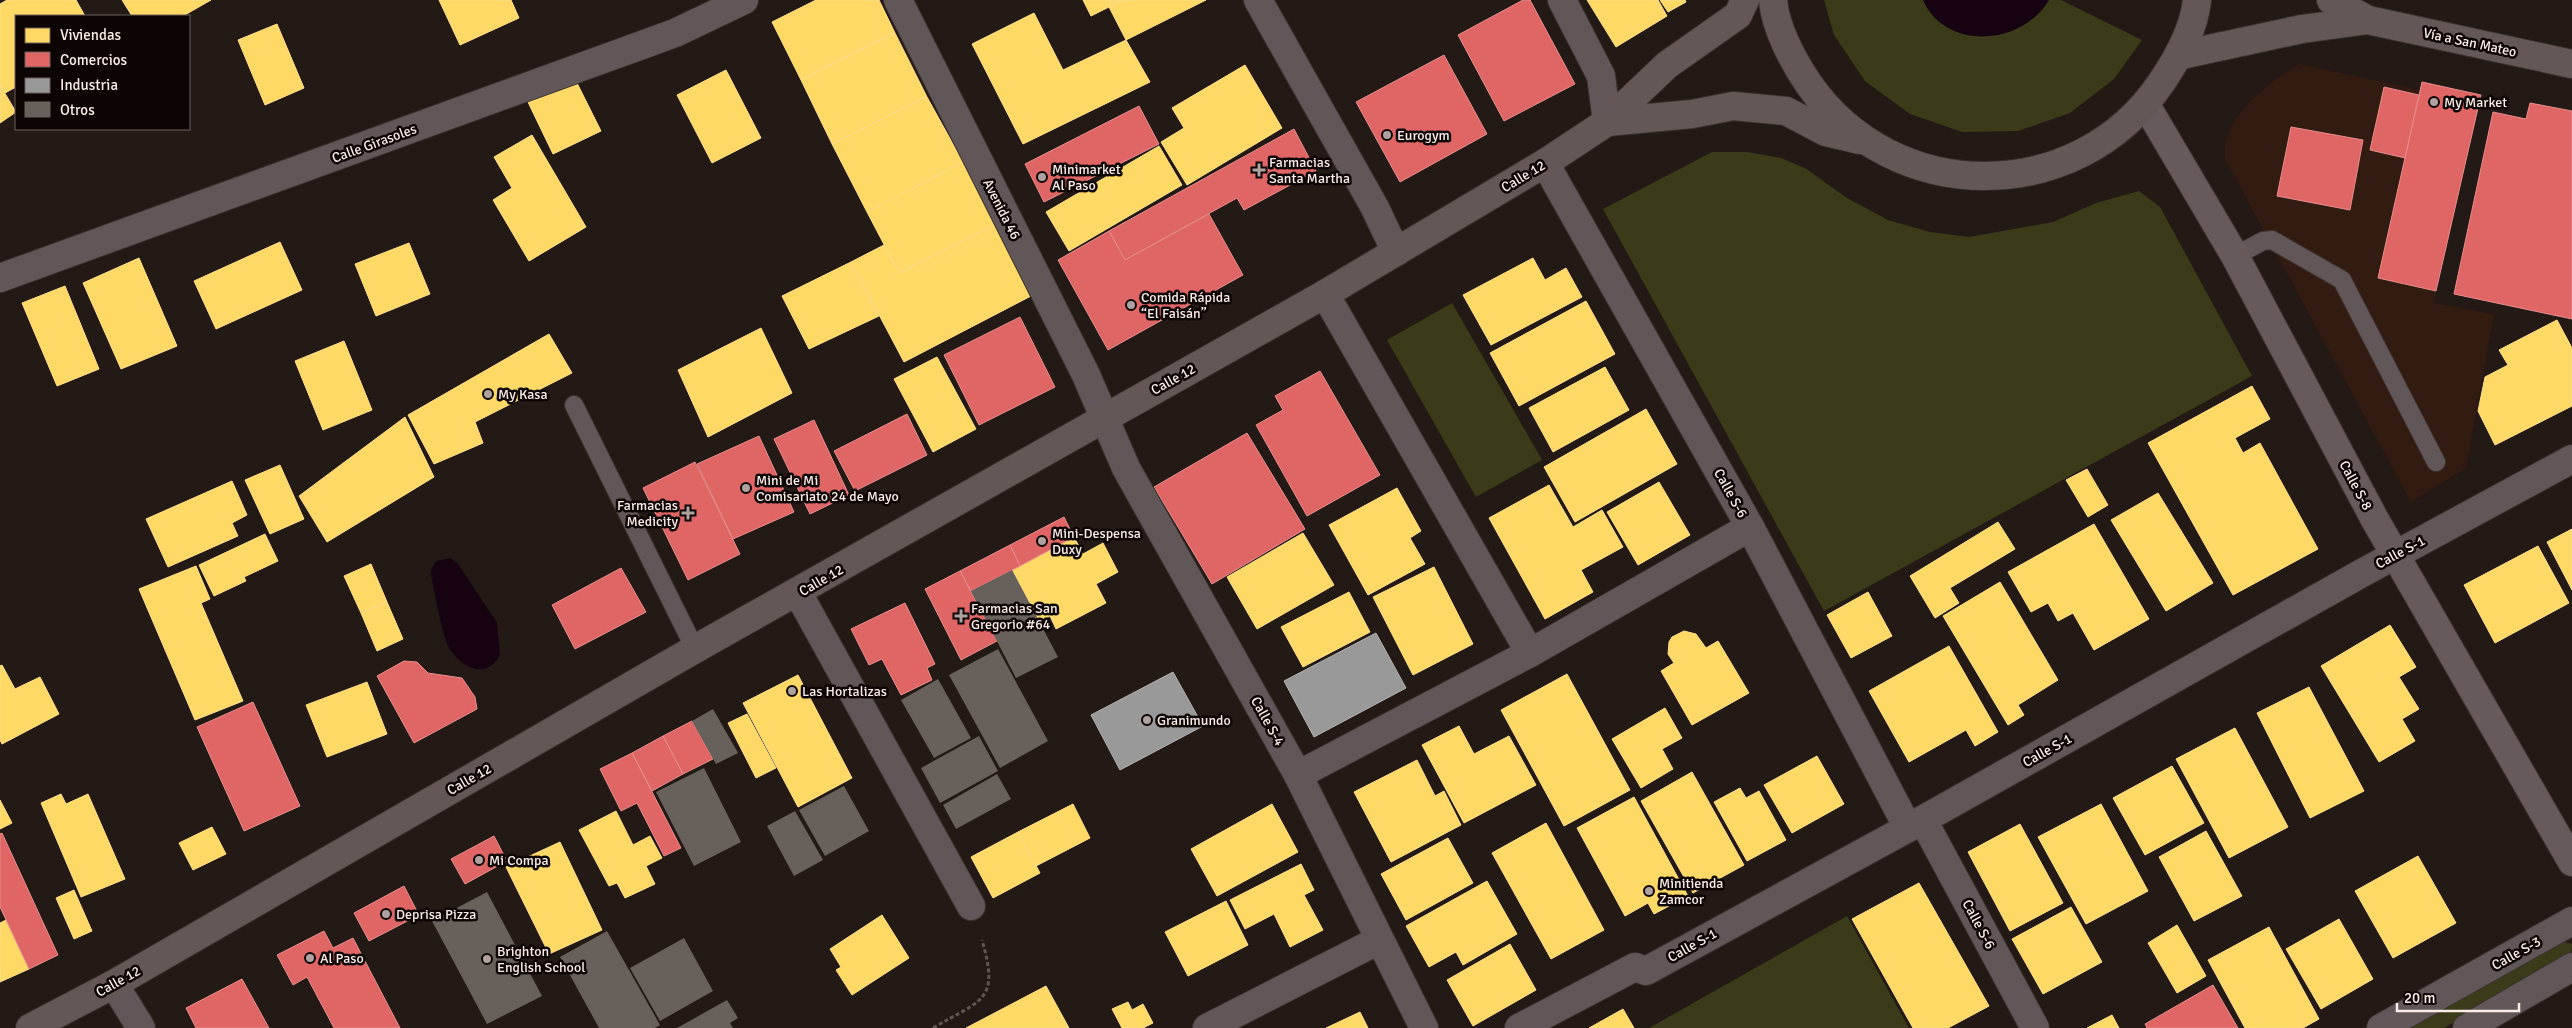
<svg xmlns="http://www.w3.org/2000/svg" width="2572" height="1028" font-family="Signika,sans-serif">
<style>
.built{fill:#321c12}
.green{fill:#3b3b19}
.water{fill:#160210}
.homes{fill:#ffd966;stroke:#fedf8d}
.shops{fill:#e06666;stroke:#e88e8d}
.industry{fill:#999;stroke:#b6b2b0}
.building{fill:#68605b}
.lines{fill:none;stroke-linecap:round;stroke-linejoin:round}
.lane-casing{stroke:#3c332f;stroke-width:20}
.street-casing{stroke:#3c332f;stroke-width:30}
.secondary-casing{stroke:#3c332f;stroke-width:30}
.primary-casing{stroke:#3c332f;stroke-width:30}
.path{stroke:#5f5656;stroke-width:3;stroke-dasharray:4 2.5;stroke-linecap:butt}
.lane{stroke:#625758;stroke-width:18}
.street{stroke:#625758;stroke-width:28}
.secondary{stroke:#665a5a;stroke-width:28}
.primary{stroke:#645857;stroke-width:28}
.poi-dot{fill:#afa29e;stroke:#0c0503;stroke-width:2}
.labels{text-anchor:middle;stroke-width:5;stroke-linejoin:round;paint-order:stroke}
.street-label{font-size:14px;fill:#faece7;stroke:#0c0503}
.poi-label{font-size:14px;fill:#faece7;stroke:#0c0503;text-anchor:start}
</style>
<rect width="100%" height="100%" fill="#231915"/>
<path class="built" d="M2299,64L2420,90L2378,278L2436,291L2434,303L2494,314L2466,468L2411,502L2225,159V145L2233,123L2248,103L2274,80Z"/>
<g class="green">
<path d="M1824,0H2061L2142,40L2114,79L2070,113L2018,131L1962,132L1910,114L1865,81L1834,35Z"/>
<path d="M1712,152H1747L1781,158L1805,168L1847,198L1888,220L1930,232L1969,237L2053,222L2096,203L2139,191L2160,207L2252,376L1824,611L1603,209Z"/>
<path d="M1452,303L1542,460L1476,497L1387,340Z"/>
<path d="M1847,916L1909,1028H1649Z"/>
<path d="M2562,941L2572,944L2571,957L2444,1028H2407Z"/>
</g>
<g class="water">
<path d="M1923,0H2049C2022,46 1945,51 1923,0Z"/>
<path d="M450,558L458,564L497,623L500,655C485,682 458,666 447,644C443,635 431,580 431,571C432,567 434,564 437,561Z"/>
</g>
<g class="homes">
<path d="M7,0H76L85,16H16V87L5,93L0,85V4Z"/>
<path d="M122,0H211L183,16H132Z"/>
<path d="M439,0H511L519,18L460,45Z"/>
<path d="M816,0H879L895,33L801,80L772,22Z"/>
<path d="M1083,0H1123L1091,16Z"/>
<path d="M1123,0H1206L1126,40L1109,7Z"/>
<path d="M1587,0H1658L1667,16L1616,47Z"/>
<path d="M1660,0H1685L1686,2L1668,12Z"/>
<path d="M1034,13L1063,70L1126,40L1150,82L1023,144L972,44Z"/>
<path d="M277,24L304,88L265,105L238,40Z"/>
<path d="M895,33L927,97L832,144L801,80Z"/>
<path d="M1245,65L1282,128L1187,185L1161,142L1184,128L1172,108Z"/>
<path d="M726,70L761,138L712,163L677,95Z"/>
<path d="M574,77L601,131L553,154L527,100Z"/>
<path d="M0,85L16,112L0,123Z"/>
<path d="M927,97L963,162L867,212L832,144Z"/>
<path d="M532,135L586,227L529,261L493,200L512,188L494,157Z"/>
<path d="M1159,146L1182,185L1069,251L1046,212Z"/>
<path d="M963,162L995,225L899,273L867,212Z"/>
<path d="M995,225L1031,296L904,362L851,262L884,245L899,273Z"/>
<path d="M280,242L302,290L216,329L194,281Z"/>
<path d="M409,243L430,294L376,316L355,264Z"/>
<path d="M139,258L177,346L121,369L83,283Z"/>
<path d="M1533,258L1545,280L1566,268L1582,297L1491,345L1463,295Z"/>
<path d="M851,262L879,316L809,349L782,296Z"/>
<path d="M65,286L99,369L57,386L22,303Z"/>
<path d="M1586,301L1615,354L1519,406L1490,353Z"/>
<path d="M2557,320L2572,348V406L2495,445L2478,411L2485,377L2508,365L2499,350Z"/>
<path d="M761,328L792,393L708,437L678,370Z"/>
<path d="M549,334L572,373L475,422L483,443L434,464L408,415Z"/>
<path d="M344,341L372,410L323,430L295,361Z"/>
<path d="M937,357L976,429L933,452L894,379Z"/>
<path d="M1605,367L1629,410L1553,452L1529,408Z"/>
<path d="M2252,386L2270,419L2235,438L2243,453L2260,443L2318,549L2233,595L2148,443Z"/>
<path d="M1646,409L1677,464L1575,522L1544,467Z"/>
<path d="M405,417L434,477L327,542L299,496Z"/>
<path d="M280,465L304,519L270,534L245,480Z"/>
<path d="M2087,469L2108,505L2088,517L2066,480Z"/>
<path d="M232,481L247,515L232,523L238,536L168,567L146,519Z"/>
<path d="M1659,482L1690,535L1638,565L1607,512Z"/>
<path d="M1549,485L1573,527L1602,510L1623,547L1581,570L1593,592L1545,619L1489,518Z"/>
<path d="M1397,488L1421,531L1410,538L1425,564L1368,595L1329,525Z"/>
<path d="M2158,493L2213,583L2166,611L2111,520Z"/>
<path d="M1998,522L2015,549L1950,588L1959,603L1935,618L1910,576Z"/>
<path d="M2094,524L2149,619L2094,650L2073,613L2058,621L2048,603L2031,612L2008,572Z"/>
<path d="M2572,529V590L2547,542Z"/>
<path d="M1303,533L1334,585L1257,629L1227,577Z"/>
<path d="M265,534L278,561L244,577L246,581L214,596L199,565Z"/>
<path d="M1074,537L1083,554L1103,543L1118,572L1096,584L1106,603L1056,629L1050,616L1039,621L1012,570Z"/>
<path d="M2538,546L2569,603L2495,643L2464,585Z"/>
<path d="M371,564L387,602L361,613L344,576Z"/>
<path d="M196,566L210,599L201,603L243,701L195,720L139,589Z"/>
<path d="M1434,567L1473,644L1413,675L1373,597Z"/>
<path d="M2000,582L2058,680L2018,705L2024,715L2008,725L1943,616Z"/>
<path d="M1349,592L1370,632L1303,667L1281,627Z"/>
<path d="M1868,592L1892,636L1851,658L1827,615Z"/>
<path d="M387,602L403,639L377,651L361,613Z"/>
<path d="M2390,625L2416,667L2399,677L2419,709L2402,719L2415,741L2379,762L2321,666Z"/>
<path d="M1684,631L1696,634L1706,648L1718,641L1749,693L1692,725L1661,671L1674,663L1668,654L1669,642L1672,637Z"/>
<path d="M1949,646L1998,732L1975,746L1966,730L1909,762L1869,691Z"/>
<path d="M2,665L15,689L40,677L59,714L2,744L0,740V666Z"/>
<path d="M1567,674L1630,790L1564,826L1501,710Z"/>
<path d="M798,675L852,778L798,807L743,703Z"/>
<path d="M367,682L387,734L327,757L306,705Z"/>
<path d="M2309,687L2364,791L2310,818L2257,713Z"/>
<path d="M1665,708L1682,738L1662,749L1673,769L1641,788L1612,739Z"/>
<path d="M747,714L776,768L756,778L728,723Z"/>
<path d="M1459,726L1474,754L1509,736L1536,785L1464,823L1422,745Z"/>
<path d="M2235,728L2288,827L2229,858L2176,759Z"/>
<path d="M1817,756L1844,804L1792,833L1764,785Z"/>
<path d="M1417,760L1435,796L1444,791L1461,825L1391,862L1354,792Z"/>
<path d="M2172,766L2204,823L2145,855L2113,798Z"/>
<path d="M1692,772L1744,865L1693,893L1641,801Z"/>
<path d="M1740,788L1746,798L1759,791L1786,840L1747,861L1714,802Z"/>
<path d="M61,794L66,804L88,794L125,879L81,897L41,803Z"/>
<path d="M1634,797L1688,896L1654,914L1648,903L1625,916L1577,828Z"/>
<path d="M0,800L12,823L0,829Z"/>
<path d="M1073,804L1090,838L1036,866L1018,832Z"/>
<path d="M1272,804L1298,852L1217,896L1191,849Z"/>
<path d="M2101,804L2148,891L2086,924L2038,837Z"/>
<path d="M616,811L633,845L650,836L662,858L646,866L655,884L625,898L617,883L609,886L579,830Z"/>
<path d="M1546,823L1604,930L1551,959L1492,853Z"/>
<path d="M2020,824L2063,903L2010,931L1968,852Z"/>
<path d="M212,827L226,854L193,870L179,843Z"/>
<path d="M2206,831L2242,896L2194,921L2159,857Z"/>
<path d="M1018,832L1040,873L993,898L971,857Z"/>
<path d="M1448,838L1473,883L1406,920L1381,874Z"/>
<path d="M560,842L602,930L549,954L506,867Z"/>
<path d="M2418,856L2456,923L2393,958L2355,891Z"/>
<path d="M1301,864L1314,890L1304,895L1323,930L1290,947L1274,914L1245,929L1230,900Z"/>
<path d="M1487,881L1517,934L1463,965L1456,952L1429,967L1406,926Z"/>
<path d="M1919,883L1989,1006L1948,1028H1913L1852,919Z"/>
<path d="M74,890L92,931L74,939L56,898Z"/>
<path d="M1226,901L1248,945L1188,976L1165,932Z"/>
<path d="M2071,907L2102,962L2043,994L2012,939Z"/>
<path d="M882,915L909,958L852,995L836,970L841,967L830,949Z"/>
<path d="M2339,919L2373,979L2321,1009L2286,949Z"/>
<path d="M6,920L29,969L0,982V923Z"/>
<path d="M2177,925L2206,976L2177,993L2148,943Z"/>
<path d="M2269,927L2319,1019L2303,1028H2245L2208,960Z"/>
<path d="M1510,944L1536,990L1473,1026L1447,980Z"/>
<path d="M1046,986L1069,1028H966Z"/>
<path d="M1128,1002L1132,1010L1143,1004L1153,1023L1143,1028H1122L1112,1009Z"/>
<path d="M1623,1009L1634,1028H1589Z"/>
<path d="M1360,1012L1368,1028H1326Z"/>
<path d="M2112,1015L2119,1028H2087Z"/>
</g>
<g class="shops">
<path d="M1523,0H1530L1575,84L1504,121L1458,35Z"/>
<path d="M1444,55L1487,134L1400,182L1356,102Z"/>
<path d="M2422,82L2481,95L2436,291L2378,278Z"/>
<path d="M2384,87L2419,95L2405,158L2370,150Z"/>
<path d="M2530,103L2572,111V319L2454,294L2493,112L2526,119Z"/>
<path d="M1139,106L1159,144L1044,202L1025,164Z"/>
<path d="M2291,127L2363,140L2350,210L2277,196Z"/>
<path d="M1294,129L1316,171L1244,210L1237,198L1125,260L1109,231Z"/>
<path d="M1209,214L1243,275L1108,350L1058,260L1109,231L1125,260Z"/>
<path d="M1020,317L1055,387L979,425L944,355Z"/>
<path d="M1320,371L1380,475L1307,516L1256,425L1283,410L1275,396Z"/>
<path d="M907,414L927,455L855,491L834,451Z"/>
<path d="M814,420L849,495L810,514L774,439Z"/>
<path d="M1247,433L1305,529L1212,584L1154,487Z"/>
<path d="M759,436L794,512L733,539L697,464Z"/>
<path d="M695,462L740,554L688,580L643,488Z"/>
<path d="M1064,517L1074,537L1020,566L1010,545Z"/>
<path d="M1010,545L1020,566L971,591L960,571Z"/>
<path d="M621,568L646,612L575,649L552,605Z"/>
<path d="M960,571L997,641L961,660L925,589Z"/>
<path d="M905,603L935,664L927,668L932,680L901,695L882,659L869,665L851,629Z"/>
<path d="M404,661L417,662L428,673L462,678L475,697L477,709L414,743L377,676Z"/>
<path d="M253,702L300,806L244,831L197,727Z"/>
<path d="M692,721L713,759L683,774L663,736Z"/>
<path d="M663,736L683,774L652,791L632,753Z"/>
<path d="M632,753L681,848L664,856L637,803L621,811L600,769Z"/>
<path d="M2,833L58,955L29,969L0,907V834Z"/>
<path d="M494,836L507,861L465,884L451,859Z"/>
<path d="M404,886L419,915L369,941L354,913Z"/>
<path d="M324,931L333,948L353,938L400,1028H334L307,977L293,985L277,955Z"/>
<path d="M242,979L269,1028H196L186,1008Z"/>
<path d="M2213,985L2238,1028H2147L2145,1024Z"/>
</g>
<g class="industry">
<path d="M1376,633L1406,688L1314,737L1284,681Z"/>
<path d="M1173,672L1203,726L1120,770L1091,715Z"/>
</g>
<g class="building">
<path d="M1012,570L1058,657L1016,678L971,591Z"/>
<path d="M998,649L1048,741L1000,768L949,675Z"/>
<path d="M938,679L971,738L934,758L901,700Z"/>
<path d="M713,709L738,753L716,764L692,721Z"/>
<path d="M979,736L998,771L940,803L921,768Z"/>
<path d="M704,768L741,842L694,866L656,792Z"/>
<path d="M997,774L1011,799L956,829L943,805Z"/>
<path d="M844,786L869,831L825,856L799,810Z"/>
<path d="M795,811L823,860L794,876L767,826Z"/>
<path d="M487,892L542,996L487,1024L432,921Z"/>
<path d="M607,931L660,1025L655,1028H599L560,957Z"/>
<path d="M684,938L713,991L660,1021L630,968Z"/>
<path d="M727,1000L738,1018L730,1023L733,1028H677Z"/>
</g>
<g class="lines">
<defs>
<g id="lane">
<path d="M2235,256L2263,241L2272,240L2342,280L2436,462"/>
<path d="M574,405L695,649"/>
</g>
<g id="street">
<path d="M898,0L1086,375L1126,468L1298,775L1424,1028"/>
<path d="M1258,0L1374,206L1396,252"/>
<path d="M1562,0L1601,76L1607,122"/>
<path d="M1545,163L1750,527L1908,828"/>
<path d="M0,278L675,33L744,0"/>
<path d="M1325,294L1530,653"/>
<path d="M798,593L971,906"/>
<path d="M1298,775L1530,653L1750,527"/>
<path d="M1923,820L2035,1028"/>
<path d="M114,984L141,1028"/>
<path d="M1207,1028L1379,940"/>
<path d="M1519,1028L1635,967L1646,971L1908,828L2362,573L2572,459"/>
<path d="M2381,1028L2572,921"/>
<path d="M2467,1028L2572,967"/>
</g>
<path id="secondary" d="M2146,105L2235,256L2374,518L2572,862"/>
<g id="primary">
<path d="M1773,0C1775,27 1793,61 1808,83C1893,207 2077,207 2161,83C2178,58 2194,30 2197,0"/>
<path d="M2331,0L2368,20L2572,64"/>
<path d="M2181,55L2302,29L2368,20"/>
<path d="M1607,122L1692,114L1733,106L1786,111L1826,132L1860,140"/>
<path d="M30,1028L114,984L695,649L1325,294L1545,163L1607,122L1667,65L1738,15L1745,0"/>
</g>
</defs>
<use href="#lane" class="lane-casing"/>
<use href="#street" class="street-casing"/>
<use href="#secondary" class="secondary-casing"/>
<use href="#primary" class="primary-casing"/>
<path class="path" d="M933,1028C982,999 1000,1002 982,940"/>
<use href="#lane" class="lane"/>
<use href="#street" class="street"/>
<use href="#secondary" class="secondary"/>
<use href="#primary" class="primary"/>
</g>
<g class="poi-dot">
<circle cx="2434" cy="102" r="5"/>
<circle cx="1387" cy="135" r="5"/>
<path d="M1256.5 162.5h5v5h5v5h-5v5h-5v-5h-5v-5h5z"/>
<circle cx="1042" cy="177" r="5"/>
<circle cx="1131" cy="305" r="5"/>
<circle cx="488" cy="394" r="5"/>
<circle cx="746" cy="488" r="5"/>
<path d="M685.5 505.5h5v5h5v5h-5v5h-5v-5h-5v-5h5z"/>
<circle cx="1042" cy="541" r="5"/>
<path d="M958.5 608.5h5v5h5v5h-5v5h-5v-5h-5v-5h5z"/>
<circle cx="792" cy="691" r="5"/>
<circle cx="1147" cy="720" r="5"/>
<circle cx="479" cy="860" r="5"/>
<circle cx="1649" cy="891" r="5"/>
<circle cx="386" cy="914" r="5"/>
<circle cx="310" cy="958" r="5"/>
<circle cx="487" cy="959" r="5"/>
</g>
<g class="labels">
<g class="street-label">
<text transform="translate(2470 42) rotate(12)" y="5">Vía a San Mateo</text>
<text transform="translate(374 143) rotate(-20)" y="5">Calle Girasoles</text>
<text transform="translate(1523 176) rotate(-31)" y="5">Calle 12</text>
<text transform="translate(1002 209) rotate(63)" y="5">Avenida 46</text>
<text transform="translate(1173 379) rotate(-29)" y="5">Calle 12</text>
<text transform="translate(2356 485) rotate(62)" y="5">Calle S-8</text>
<text transform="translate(1731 493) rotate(61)" y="5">Calle S-6</text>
<text transform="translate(2400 552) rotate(-28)" y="5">Calle S-1</text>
<text transform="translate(821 580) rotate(-30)" y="5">Calle 12</text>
<text transform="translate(1268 721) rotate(61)" y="5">Calle S-4</text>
<text transform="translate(2047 750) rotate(-29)" y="5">Calle S-1</text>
<text transform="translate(469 779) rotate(-30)" y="5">Calle 12</text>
<text transform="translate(1979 924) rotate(62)" y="5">Calle S-6</text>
<text transform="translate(1692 945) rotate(-29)" y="5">Calle S-1</text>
<text transform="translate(2516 953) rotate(-29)" y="5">Calle S-3</text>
<text transform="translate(118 981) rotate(-29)" y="5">Calle 12</text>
</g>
<g class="poi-label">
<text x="2444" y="107">My Market</text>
<text x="1397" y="140">Eurogym</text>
<text x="1269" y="167">Farmacias<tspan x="1269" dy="16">Santa Martha</tspan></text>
<text x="1052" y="174">Minimarket<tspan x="1052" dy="16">Al Paso</tspan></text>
<text x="1141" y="302">Comida Rápida<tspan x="1141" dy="16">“El Faisán”</tspan></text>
<text x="498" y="399">My Kasa</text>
<text x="756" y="485">Mini de Mi<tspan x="756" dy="16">Comisariato 24 de Mayo</tspan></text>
<text x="678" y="510" text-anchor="end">Farmacias<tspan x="678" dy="16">Medicity</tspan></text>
<text x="1052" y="538">Mini-Despensa<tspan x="1052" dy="16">Duxy</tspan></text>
<text x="971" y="613">Farmacias San<tspan x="971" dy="16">Gregorio #64</tspan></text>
<text x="802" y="696">Las Hortalizas</text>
<text x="1157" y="725">Granimundo</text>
<text x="489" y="865">Mi Compa</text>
<text x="1659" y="888">Minitienda<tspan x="1659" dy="16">Zamcor</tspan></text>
<text x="396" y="919">Deprisa Pizza</text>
<text x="497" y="956">Brighton<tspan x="497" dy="16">English School</tspan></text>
<text x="320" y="963">Al Paso</text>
</g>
</g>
<rect x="15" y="15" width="175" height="115" fill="#0c0503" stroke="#6b615e"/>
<rect x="25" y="28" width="25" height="15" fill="#ffd966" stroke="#6b615e"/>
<text x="60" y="40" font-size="15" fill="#faece7">Viviendas</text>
<rect x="25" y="52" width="25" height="15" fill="#e06666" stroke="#6b615e"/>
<text x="60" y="65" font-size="15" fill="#faece7">Comercios</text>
<rect x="25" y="78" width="25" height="15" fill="#999999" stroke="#6b615e"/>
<text x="60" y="90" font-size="15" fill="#faece7">Industria</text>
<rect x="25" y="102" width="25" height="15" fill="#68605b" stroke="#6b615e"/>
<text x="60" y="115" font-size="15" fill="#faece7">Otros</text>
<path d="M2397 1003v8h122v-8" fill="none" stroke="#faece7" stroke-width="2.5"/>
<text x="2404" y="1003" font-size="15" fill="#faece7" stroke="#0c0503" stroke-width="4" paint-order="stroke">20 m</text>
</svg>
